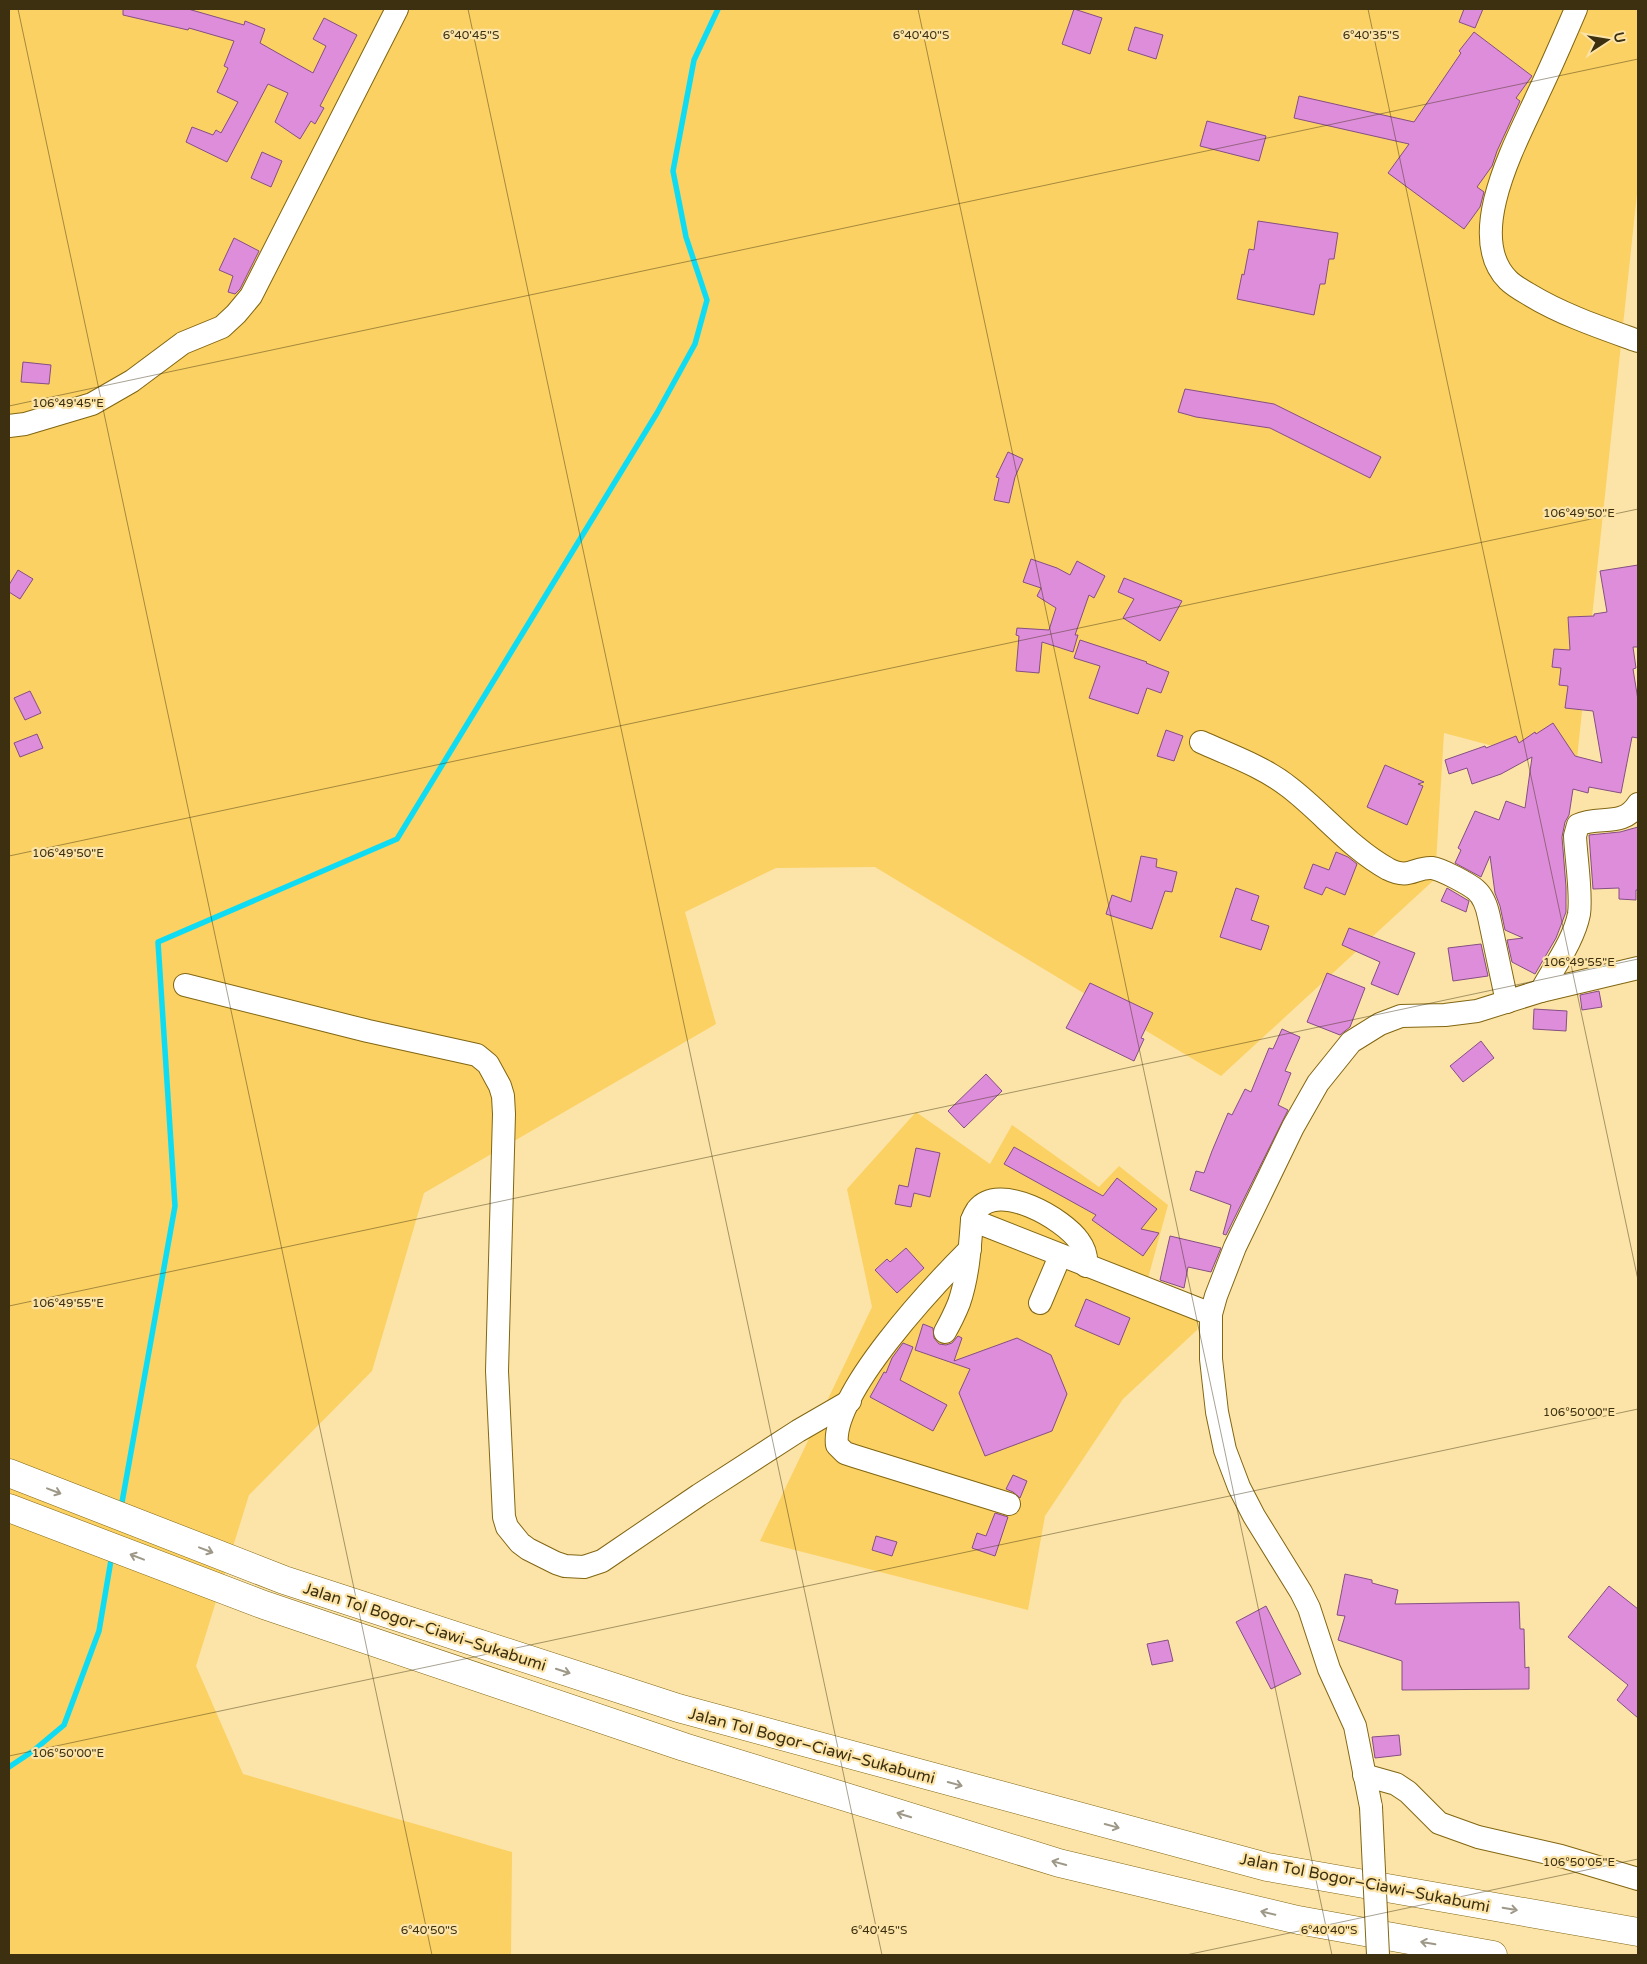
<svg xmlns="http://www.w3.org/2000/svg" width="1647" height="1964" font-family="'Varela Round',sans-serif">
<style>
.green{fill:#fbd163}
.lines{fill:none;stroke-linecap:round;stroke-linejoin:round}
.stream{stroke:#0fdcf3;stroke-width:5.5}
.building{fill:#de8ddb;stroke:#844f83}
.minor-casing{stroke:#826611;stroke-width:24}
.highway-casing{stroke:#826611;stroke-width:29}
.minor{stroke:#fff;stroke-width:22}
.highway{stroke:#fff;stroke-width:28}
.minor-bridge-casing{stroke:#826611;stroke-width:24;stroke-linecap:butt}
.minor-bridge{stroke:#fff;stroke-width:22}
.oneway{stroke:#9e9888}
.ticks{fill:none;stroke:#3c3010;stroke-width:1;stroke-opacity:0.45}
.labels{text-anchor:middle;stroke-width:4.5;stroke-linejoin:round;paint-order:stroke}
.street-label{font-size:16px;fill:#3c3010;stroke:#fce4a8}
.ticks-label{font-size:12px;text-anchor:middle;fill:#3c3010;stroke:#fce4a8;stroke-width:4.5;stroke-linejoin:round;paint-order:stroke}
</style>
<rect width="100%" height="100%" fill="#fce4a8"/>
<g class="green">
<path d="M9,9H1638V184L1576,768L1444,733L1435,879L1221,1076L875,867L776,868L685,912L716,1024L424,1193L372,1371L249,1495L196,1666L243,1774L512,1852L511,1955H9Z"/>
<path d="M916,1112L990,1164L1012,1125L1099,1187L1119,1166L1168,1205L1147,1282L1198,1305L1197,1330L1123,1399L1045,1516L1028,1610L760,1541L872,1307L847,1189Z"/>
</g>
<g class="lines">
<g class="stream">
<path d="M121,1508L175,1206L158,942L397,839L657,413L695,344L707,300L686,237L673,171L694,60L718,9"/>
<path d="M9,1767L33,1751L64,1725L99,1631L112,1554"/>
</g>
</g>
<g class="building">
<path d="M123,9H188L244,25L245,21L265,29L260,43L313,73L326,46L313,39L324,18L357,35L320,106L324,108L315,124L311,121L300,139L275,122L288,93L268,84L227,162L186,142L192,127L213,135L216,130L221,133L238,102L217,92L228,68L224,66L234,41L189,28L188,30L123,15Z"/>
<path d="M1074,9L1102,18L1090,54L1062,44Z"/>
<path d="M1464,9H1483L1475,28L1459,22Z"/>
<path d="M1135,27L1163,35L1156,59L1128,50Z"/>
<path d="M1474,32L1532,76L1516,98L1520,101L1497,151L1492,166L1477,187L1484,192L1480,207L1464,229L1388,173L1409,144L1294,118L1299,96L1414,122L1461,53L1459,51Z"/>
<path d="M1207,121L1266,136L1259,161L1200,146Z"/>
<path d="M262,152L282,161L271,187L251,178Z"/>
<path d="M1258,221L1338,233L1334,259H1329L1325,284H1320L1314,315L1237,299L1242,274L1244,275L1249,249L1254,250Z"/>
<path d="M234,238L259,251L240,289L235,294L228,292L233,276L219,270Z"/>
<path d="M23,362L51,365L49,384L21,382Z"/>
<path d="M1185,389L1274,404L1381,457L1370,478L1270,428L1196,417L1178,412Z"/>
<path d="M1008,452L1023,459L1015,477L1009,503L994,500L999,478L996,477Z"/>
<path d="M1031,559L1057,568L1070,575L1077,561L1105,576L1094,598L1089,595L1075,635H1078L1073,652L1042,642L1039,673L1016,671L1019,636L1016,635L1017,628L1049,630L1056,608L1037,596L1041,588L1023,582Z"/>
<path d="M1638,565V647H1633L1636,668L1633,669L1638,700V738L1632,737L1621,793L1589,787L1588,793L1573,789L1569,815L1565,822L1562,837L1566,887V912L1556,938L1535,974L1512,962L1507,940L1523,938L1505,930L1500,906L1495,893L1490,856L1481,877L1455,863L1461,850L1458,848L1475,811L1499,820L1506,801L1525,808L1532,757L1501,774L1472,784L1467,768L1449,774L1445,760L1485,746L1486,748L1516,736L1519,743L1535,732L1536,734L1553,723L1575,756L1602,763L1593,711L1565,708L1568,686L1559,685L1561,668L1552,667L1554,649L1570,650L1568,617L1594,616V614L1607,612L1600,571Z"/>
<path d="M18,570L33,579L20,599L9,592V585Z"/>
<path d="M1124,578L1182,601L1160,641L1123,618L1134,599L1118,592Z"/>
<path d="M1080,640L1147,662L1146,663L1169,672L1161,693L1147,688L1138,714L1089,698L1100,666L1074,658Z"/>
<path d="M30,691L41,713L25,720L14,698Z"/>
<path d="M1166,730L1183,736L1174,761L1157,756Z"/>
<path d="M37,734L43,748L20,757L14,743Z"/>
<path d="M1385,765L1424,782L1418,784L1423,786L1407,825L1367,807Z"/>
<path d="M1638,827V890H1636V900L1619,899V888L1593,889L1589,835L1620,832Z"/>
<path d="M1336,852L1348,857L1357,864L1345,895L1326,887L1322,895L1304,888L1313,864L1329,870Z"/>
<path d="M1141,856L1157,859L1156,867L1177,872L1172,892L1165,891L1152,929L1106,914L1112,895L1131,902Z"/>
<path d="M1236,888L1259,896L1251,920L1269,926L1261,950L1220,937Z"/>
<path d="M1447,888L1469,901L1466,912L1441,901Z"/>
<path d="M1349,928L1415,953L1398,995L1371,984L1380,962L1342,945Z"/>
<path d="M1481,944L1488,976L1453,981L1448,948Z"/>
<path d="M1327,973L1365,988L1350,1027L1340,1035L1307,1022Z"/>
<path d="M1090,983L1153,1013L1141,1038L1144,1039L1134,1061L1066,1028Z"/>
<path d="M1599,991L1602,1007L1582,1010L1580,995Z"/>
<path d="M1534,1009L1567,1011L1566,1031L1533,1029Z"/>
<path d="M1282,1029L1300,1037L1285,1071L1291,1073L1278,1105L1288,1110L1226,1235L1223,1234L1231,1205L1190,1190L1196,1171L1204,1173L1212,1151L1228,1113L1232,1115L1245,1089L1251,1092L1269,1048L1273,1049Z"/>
<path d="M1481,1041L1494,1058L1463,1082L1450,1066Z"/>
<path d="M986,1074L1002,1091L964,1128L948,1111Z"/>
<path d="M1014,1147L1103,1196L1117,1178L1157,1209L1141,1229L1159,1233L1143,1256L1092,1220L1096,1215L1004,1164Z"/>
<path d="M916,1148L940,1153L930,1197L914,1193L911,1207L895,1204L899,1185L908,1187Z"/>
<path d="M1170,1236L1221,1248L1211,1272L1188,1267L1184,1288L1160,1280Z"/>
<path d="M906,1248L924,1268L897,1293L875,1270L887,1259L890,1262Z"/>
<path d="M1086,1299L1130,1318L1119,1345L1075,1326Z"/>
<path d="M923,1324L933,1328L934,1338L939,1344L946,1345L952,1343L958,1336L962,1338L954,1361L1017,1338L1051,1355L1067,1394L1052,1431L985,1456L959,1393L970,1369L915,1350Z"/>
<path d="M903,1343L913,1347L900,1380L947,1405L933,1431L870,1397L884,1372L886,1373L892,1358Z"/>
<path d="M1013,1475L1027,1481L1020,1498L1013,1492L1006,1489Z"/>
<path d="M995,1513L1008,1517L995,1556L972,1548L977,1533L986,1536Z"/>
<path d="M876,1536L897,1542L892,1556L872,1550Z"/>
<path d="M1345,1574L1372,1580V1583L1398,1590L1395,1604L1519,1602L1520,1629H1524L1525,1668L1529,1667V1689L1402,1690V1661L1338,1640L1345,1616L1337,1615Z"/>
<path d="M1609,1586L1638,1609V1718L1617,1700L1628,1685L1568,1637Z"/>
<path d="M1266,1606L1301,1674L1271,1689L1236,1622Z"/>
<path d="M1168,1640L1173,1661L1152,1665L1147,1644Z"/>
<path d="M1399,1735L1401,1755L1375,1758L1372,1737Z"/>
</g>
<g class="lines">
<defs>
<g id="minor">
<path d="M1576,9C1564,37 1552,65 1539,92C1518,139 1463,235 1508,280C1514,286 1523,291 1530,295C1563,315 1602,328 1638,341"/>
<path d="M9,426L25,424L92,404L132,381L183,343L222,327L236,314L251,296L397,9"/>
<path d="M1201,742C1230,755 1264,767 1289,787C1323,813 1350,848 1388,869C1410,880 1414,867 1432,868C1441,869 1469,884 1476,890C1484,897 1487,907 1489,917L1507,1002"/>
<path d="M185,985L368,1031L477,1055L488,1064L500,1086L503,1096L504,1114L497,1371L504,1517L507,1527L520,1543L528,1549L556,1563L565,1566L584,1567L602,1561L699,1495L798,1431L850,1401"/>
<path d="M1541,991C1554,967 1574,940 1579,914C1582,894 1576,858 1575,836L1578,825C1599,815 1623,828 1638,804"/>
<path d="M972,1220C973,1217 975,1213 977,1210C999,1181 1064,1219 1079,1241C1085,1249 1087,1257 1086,1266"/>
<path d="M970,1249C935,1284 830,1395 837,1445L845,1453L854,1456L1009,1504"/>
<path d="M1040,1303L1060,1256"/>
<path d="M945,1332C950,1323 955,1313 959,1303C968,1277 970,1248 972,1220L1211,1314"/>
<path d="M1364,1775L1396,1784L1408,1792L1439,1823L1478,1837L1561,1856L1638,1879"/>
<path d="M1371,1807L1355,1726L1329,1669L1309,1608L1301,1592L1254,1516L1239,1487L1225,1450L1217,1412L1211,1359V1314L1216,1296L1235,1247L1293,1127L1318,1083L1351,1042L1380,1024L1401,1016L1445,1015L1477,1011L1541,991L1638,968"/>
</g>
<g id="highway">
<path d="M9,1473L284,1580L678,1708L1267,1867L1638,1932"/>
<path d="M9,1508L264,1605L684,1747L1059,1863L1298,1920L1493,1955"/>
</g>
</defs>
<use href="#minor" class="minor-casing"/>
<use href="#highway" class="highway-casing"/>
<use href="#minor" class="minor"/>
<use href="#highway" class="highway"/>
<defs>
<path id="minor-bridge" d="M1371,1807L1378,1955"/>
</defs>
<use href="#minor-bridge" class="minor-bridge-casing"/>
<use href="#minor-bridge" class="minor-bridge"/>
</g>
<defs><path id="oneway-shaft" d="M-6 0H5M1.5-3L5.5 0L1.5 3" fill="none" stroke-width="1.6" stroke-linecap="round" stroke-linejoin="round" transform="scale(1.25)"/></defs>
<g class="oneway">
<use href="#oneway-shaft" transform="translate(54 1491) rotate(21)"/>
<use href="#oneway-shaft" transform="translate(206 1550) rotate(21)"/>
<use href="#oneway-shaft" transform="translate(137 1557) rotate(-159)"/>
<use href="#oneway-shaft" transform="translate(563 1671) rotate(18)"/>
<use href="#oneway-shaft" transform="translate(955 1784) rotate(15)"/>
<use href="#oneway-shaft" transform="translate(904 1815) rotate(-163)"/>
<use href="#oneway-shaft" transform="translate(1112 1826) rotate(15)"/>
<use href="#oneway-shaft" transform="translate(1059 1863) rotate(-165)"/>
<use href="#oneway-shaft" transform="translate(1510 1909) rotate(10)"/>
<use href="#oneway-shaft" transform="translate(1268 1913) rotate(-167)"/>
<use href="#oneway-shaft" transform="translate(1428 1943) rotate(-170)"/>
</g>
<path class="ticks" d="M18,9L432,1955M468,9L882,1955M918,9L1332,1955M1368,9L1638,1280M9,406L1638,59M9,856L1638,509M9,1306L1638,959M9,1756L1638,1409M1186,1955L1638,1859"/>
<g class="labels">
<g class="street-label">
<text transform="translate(425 1626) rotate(18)" y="6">Jalan Tol Bogor–Ciawi–Sukabumi</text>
<text transform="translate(812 1745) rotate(15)" y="6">Jalan Tol Bogor–Ciawi–Sukabumi</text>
<text transform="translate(1365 1882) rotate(11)" y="6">Jalan Tol Bogor–Ciawi–Sukabumi</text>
</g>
</g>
<g class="ticks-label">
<text x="471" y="39">6°40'45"S</text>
<text x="921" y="39">6°40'40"S</text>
<text x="1371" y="39">6°40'35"S</text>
<text x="68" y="407">106°49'45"E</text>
<text x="1579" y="517">106°49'50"E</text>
<text x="68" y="857">106°49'50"E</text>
<text x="1579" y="966">106°49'55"E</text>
<text x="68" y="1307">106°49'55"E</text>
<text x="1579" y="1416">106°50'00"E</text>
<text x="68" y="1757">106°50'00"E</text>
<text x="1579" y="1866">106°50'05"E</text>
<text x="429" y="1934">6°40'50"S</text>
<text x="879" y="1934">6°40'45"S</text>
<text x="1329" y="1934">6°40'40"S</text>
</g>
<rect width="1647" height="1964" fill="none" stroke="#3c3010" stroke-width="20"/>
<g transform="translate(1607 40) rotate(78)" stroke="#fce4a8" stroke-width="4" paint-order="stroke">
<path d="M0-4L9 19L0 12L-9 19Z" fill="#3c3010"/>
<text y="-8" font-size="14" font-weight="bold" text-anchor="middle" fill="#3c3010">U</text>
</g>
</svg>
